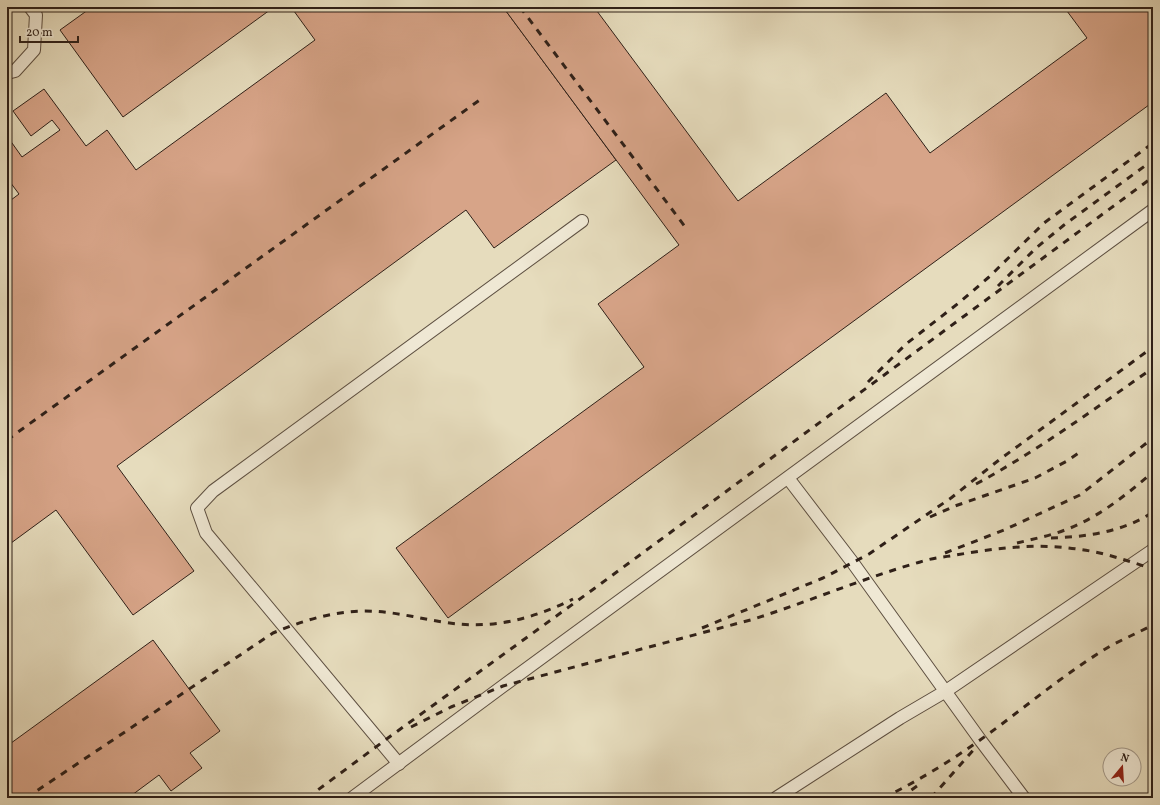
<svg xmlns="http://www.w3.org/2000/svg" width="1160" height="805" font-family="Vollkorn,serif">
<style>
.building{fill:#d7a488;stroke:#2f2018}
.lines{fill:none;stroke-linecap:round;stroke-linejoin:round}
.lane-casing{stroke:#5d4f41;stroke-width:14}
.lane{stroke:#efe8d4;stroke-width:12}
.rail{stroke:#2f2018;stroke-width:3;stroke-dasharray:7 7;stroke-linecap:butt}
</style>
<rect width="100%" height="100%" fill="#e6dcbd"/>
<filter id="stains"><feTurbulence type="fractalNoise" baseFrequency=".005" numOctaves="4"/><feColorMatrix values="0 0 0 0 .2 0 0 0 0 .09 0 0 0 0 .02 0 0 0 .5 -.17"/></filter>
<radialGradient id="worn" r=".72"><stop offset=".6" stop-color="#630" stop-opacity="0"/><stop offset="1" stop-color="#630" stop-opacity=".3"/></radialGradient>
<g class="building">
<path d="M92,7H274L123,117L60,30Z"/>
<path d="M291,7H503L616,160L494,248L466,210L117,466L194,571L133,615L56,510L7,546V203L19,194L7,178V136L22,157L60,130L52,120L31,136L13,111L44,89L86,146L107,130L136,170L315,40Z"/>
<path d="M503,7H594L738,201L886,93L930,153L1087,38L1064,7H1153V102L448,618L396,548L644,367L598,304L679,245Z"/>
<path d="M153,640L220,731L190,753L202,768L171,791L159,775L128,798H7V746Z"/>
</g>
<g class="lines">
<defs>
<g id="lane">
<path d="M7,73L15,71L34,50L36,15L30,7"/>
<path d="M788,478L853,563L981,741L1024,798"/>
<path d="M399,764L206,533L197,508L213,491L582,221"/>
<path d="M352,798L503,686L1153,210"/>
<path d="M776,798L900,718L946,691L1153,550"/>
</g>
</defs>
<use href="#lane" class="lane-casing"/>
<use href="#lane" class="lane"/>
<g class="rail">
<path d="M520,7L686,228"/>
<path d="M998,286L1036,248L1064,225L1153,160"/>
<path d="M868,382L906,344L960,302L989,277L1044,223L1153,143"/>
<path d="M7,440L481,99"/>
<path d="M976,484C1039,450 1094,409 1153,368"/>
<path d="M930,517L955,506L1035,478L1067,461L1083,450"/>
<path d="M1051,538C1086,537 1123,532 1153,512"/>
<path d="M1017,543C1033,539 1049,536 1065,530C1098,518 1126,495 1153,472"/>
<path d="M945,553L1004,530L1080,495L1153,438"/>
<path d="M702,628L823,578L869,554L951,498L999,460L1153,347"/>
<path d="M411,727L451,707L503,686L754,619C810,601 864,578 920,562C932,558 944,557 956,555C996,548 1036,543 1077,549C1103,552 1128,561 1153,569"/>
<path d="M26,798L273,633C302,621 333,611 365,611C392,611 417,618 443,622C491,630 530,620 573,599"/>
<path d="M307,798L388,738L595,588L1153,177"/>
<path d="M883,798C920,780 954,759 987,735C1028,705 1068,671 1112,645C1126,638 1139,632 1153,625"/>
<path d="M900,798L917,786"/>
<path d="M931,798L976,747"/>
</g>
</g>
<rect width="1160" height="805" fill="none" stroke="#e6dcbd" stroke-width="24"/>
<rect x="8" y="8" width="1144" height="789" fill="none" stroke="#2f2018" stroke-width="2"/>
<rect x="12" y="12" width="1136" height="781" fill="none" stroke="#2f2018"/>
<g transform="translate(1122 767) rotate(18)"><circle r="19" fill="#efe8d4" stroke="#a29889"/>
<path d="M0-3L7 15L0 10L-7 15Z" fill="#8f2418"/>
<text y="-6" font-size="11" font-weight="bold" text-anchor="middle" fill="#2f2018">N</text>
</g>
<path d="M20 36v6h58v-6" fill="none" stroke="#2f2018" stroke-width="2"/>
<text x="26" y="36" font-size="12" fill="#2f2018" stroke="#efe8d4" stroke-width="3" paint-order="stroke">20 m</text>
<rect width="100%" height="100%" filter="url(#stains)"/>
<rect width="100%" height="100%" fill="url(#worn)"/>
</svg>
